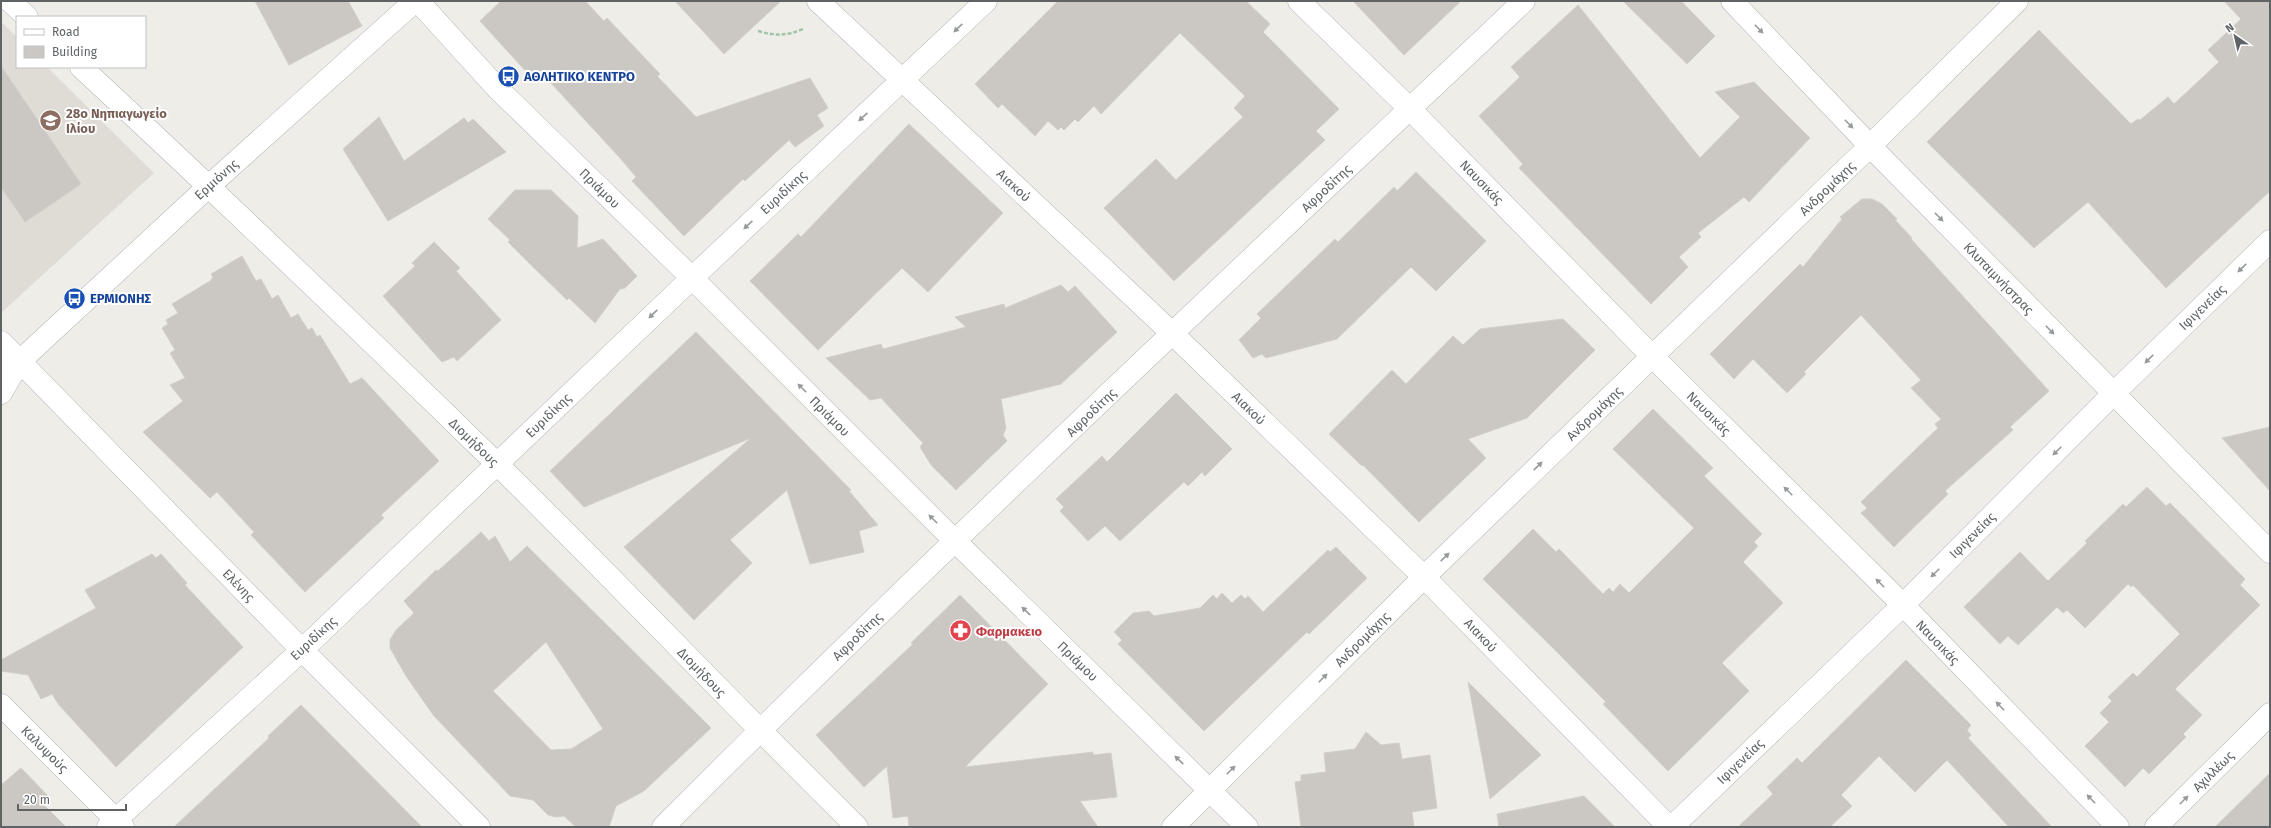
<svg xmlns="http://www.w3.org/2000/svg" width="2271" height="828" font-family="'Fira Sans',sans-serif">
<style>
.education{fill:#dfdcd6}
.building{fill:#cbc8c4;stroke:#d4cfc6;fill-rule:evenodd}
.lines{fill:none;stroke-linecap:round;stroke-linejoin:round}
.street-casing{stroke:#b2b5b8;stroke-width:23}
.secondary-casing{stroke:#b2b5b8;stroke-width:23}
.path{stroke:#a0c5a9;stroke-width:2.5;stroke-dasharray:4 2;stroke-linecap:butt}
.street{stroke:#fff;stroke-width:22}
.secondary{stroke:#fff;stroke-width:22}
.oneway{fill:#979a9c}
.labels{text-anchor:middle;stroke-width:4;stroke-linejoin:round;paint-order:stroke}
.transit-label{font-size:13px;font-weight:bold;fill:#164399;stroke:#fff;text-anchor:start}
.education-label{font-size:13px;font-weight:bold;fill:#785e54;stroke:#fff;text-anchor:start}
.street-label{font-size:13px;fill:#5f6366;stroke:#fff}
.health-label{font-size:13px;font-weight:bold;fill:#be3a42;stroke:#fff;text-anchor:start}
</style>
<rect width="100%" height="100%" fill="#efede8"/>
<path class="education" d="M1,22L17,37V67H47L154,173L1,313Z"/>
<g class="building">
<path d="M255,1H348L362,26L289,65Z"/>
<path d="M501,1H585L604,21L607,18L660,74L657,76L696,117L810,78L828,108L817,115L824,126L795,147L789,140L745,181L743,179L684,236L632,181L636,177L620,158L539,70L531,77L480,21Z"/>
<path d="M675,1H781L724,54Z"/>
<path d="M1058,1H1246L1270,24L1263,32L1339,109L1316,131L1325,140L1174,281L1104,208L1156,159L1176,180L1243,117L1234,108L1245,96L1180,33L1101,114L1094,106L1078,122L1075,119L1064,130L1061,127L1058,130L1048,121L1035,136L1002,104L998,108L975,84Z"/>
<path d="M1353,1H1461L1404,55Z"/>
<path d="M1623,1H1681L1715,36L1687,64Z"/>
<path d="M2224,1H2270V191L2166,288L2088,202L2034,248L1927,142L2039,30L2131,124L2138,119L2140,120L2168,97L2174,104L2219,62L2208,50L2241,19Z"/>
<path d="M1578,5L1700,158L1740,117L1715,92L1754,82L1810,138L1749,202L1744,197L1698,233L1701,237L1679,257L1688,267L1651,304L1519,168L1523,164L1479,116L1520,77L1511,67Z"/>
<path d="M1,66L81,184L25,222L1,187Z"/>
<path d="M379,117L404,161L464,118L468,123L473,119L506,152L388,221L343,149Z"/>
<path d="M909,124L1003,213L928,292L902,268L818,350L750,281L798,234L801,237Z"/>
<path d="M1416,172L1486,241L1436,291L1411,267L1337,339L1266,358L1262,354L1253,358L1239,340L1261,318L1257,314L1335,239L1338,242L1394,187L1397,191Z"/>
<path d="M515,190H551L578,216L577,248L603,239L637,276L625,288L620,289L595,323L569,298L567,300L532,266L508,242L510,240L488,219Z"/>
<path d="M1862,199H1872L1882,204L1897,219L1895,220L1912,238L1911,239L2049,391L2010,427L2013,430L1945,491L1948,494L1894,547L1861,513L1867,508L1861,502L1938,428L1935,424L1941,419L1911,388L1921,380L1861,315L1804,372L1806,374L1787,393L1753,359L1734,379L1710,354L1800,264L1803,267L1842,219L1840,217Z"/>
<path d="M434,242L460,268L456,271L501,320L457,361L454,357L442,362L383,296L415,266L412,263Z"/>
<path d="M242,256L256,281L261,279L272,299L278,295L291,318L298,314L308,330L312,328L317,337L320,335L350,384L362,378L439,461L381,515L384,518L305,592L251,535L254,532L217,492L210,498L143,432L183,401L170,385L185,378L170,353L175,350L162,328L168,324L166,320L178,313L172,304L210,281L213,277L211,274Z"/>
<path d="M1061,285L1068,292L1075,286L1117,332L1061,384L1001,399L1006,428L1003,435L1007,441L956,490L931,465L920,447L923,443L881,398L870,400L826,358L881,344L883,349L966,327L955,317L1004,304L1005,308Z"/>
<path d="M1563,319L1595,350L1527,418L1468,439L1486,458L1419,522L1363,465L1362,466L1329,434L1392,370L1406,384L1453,336L1463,345L1480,329Z"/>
<path d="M696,332L851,490L849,491L878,525L859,531L864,552L810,564L787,490L730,540L752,563L694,620L624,547L751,438L584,507L550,471Z"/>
<path d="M1176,393L1232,449L1205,476L1202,472L1188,486L1184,482L1120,541L1105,526L1088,541L1060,511L1064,507L1056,499L1102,456L1107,462Z"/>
<path d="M1653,409L1713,468L1704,476L1762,534L1754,542L1758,546L1743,562L1783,603L1722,663L1749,691L1668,771L1603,704L1606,702L1559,654L1483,579L1533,529L1556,552L1559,549L1603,594L1609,588L1613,592L1620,584L1629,593L1694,528L1613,449Z"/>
<path d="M2270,427V491L2222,438Z"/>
<path d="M2147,487L2166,506L2170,503L2245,579L2240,585L2260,605L2175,689L2202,715L2183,734L2186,737L2149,774L2143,768L2125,787L2085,746L2109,722L2100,713L2112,701L2108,697L2133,673L2137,677L2180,634L2133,585L2131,587L2128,584L2085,628L2067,610L2063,613L2057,607L2018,645L2008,636L2000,644L1964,607L2020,552L2048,581L2087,543L2085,541L2123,504L2126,507Z"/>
<path d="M481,532L489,541L495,536L510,562L527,546L711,728L644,791L616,806L609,827H576L564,816L556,817L548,815L533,800L510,796L434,716L406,676L390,648V640L396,630L414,613L404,601L436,570L438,571ZM546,642L603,729L571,749L551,750L493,691Z"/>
<path d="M1336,547L1367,578L1309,634L1307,632L1204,731L1118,644L1122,640L1114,632L1133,613L1149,611L1154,616L1200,608L1213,595L1217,599L1222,593L1232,603L1241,595L1245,599L1248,596L1263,612L1328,550L1330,552Z"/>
<path d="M152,554L156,558L161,554L187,583L185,585L243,647L116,767L59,705L52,694L41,699L28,675L1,671V660L96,608L85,590Z"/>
<path d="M960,595L1048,684L965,767L1093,752V755L1111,753L1117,797L1080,801L1098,827H909L908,816L893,818L887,766L864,787L816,735L913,644L911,643Z"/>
<path d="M1906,660L1971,725L1967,730L1971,735L1968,738L2052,827H2009L1947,760L1915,792L1879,756L1841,795L1852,806L1830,827H1738L1773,794L1767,787L1797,758L1802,763Z"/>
<path d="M1468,682L1541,755L1490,799Z"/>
<path d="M301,705L422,827H174L269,738L268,736Z"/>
<path d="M1366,732L1381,745L1399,743L1402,759L1430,755L1437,808L1412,812L1414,827H1301L1295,782L1301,781V775L1326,772L1324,753L1355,749Z"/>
<path d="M21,768L50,798L43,804L66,827H1V785Z"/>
<path d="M2270,773V827H2215Z"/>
<path d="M1584,796L1615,827H1499L1497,814Z"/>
</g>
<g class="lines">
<defs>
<g id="street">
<path d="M10,1L27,17"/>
<path d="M818,1L1173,334L1424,577L1669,827"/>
<path d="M1299,1L1410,109L1652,356L1903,605L2118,827"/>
<path d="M1732,1L1870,146L2270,552"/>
<path d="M81,67C221,197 359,329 496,463C618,583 735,707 857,827"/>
<path d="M1,342L302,650L479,827"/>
<path d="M1,705L123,827"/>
<path d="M108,827L302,650L692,278L986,1"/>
<path d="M663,827C944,546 1235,274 1524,1"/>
<path d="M1173,827L1424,577L1870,146L2017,1"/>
<path d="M1672,827L1903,605L2113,394L2270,241"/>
<path d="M2156,827L2270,714"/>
</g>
<g id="secondary">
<path d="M418,1L497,88L692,278L955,541L1247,827"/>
<path d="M1,372L20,361L209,186L415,1"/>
<path d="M1,393L20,361"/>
</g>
</defs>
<use href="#street" class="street-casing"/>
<use href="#secondary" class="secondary-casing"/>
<path class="path" d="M758,31C775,36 787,36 803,29"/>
<use href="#street" class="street"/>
<use href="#secondary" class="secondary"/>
</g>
<defs><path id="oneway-solid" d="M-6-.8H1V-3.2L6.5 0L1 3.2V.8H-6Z"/></defs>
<g class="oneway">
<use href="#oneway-solid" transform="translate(958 28) rotate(136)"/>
<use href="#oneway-solid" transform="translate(1759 29) rotate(46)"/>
<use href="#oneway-solid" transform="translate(863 117) rotate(137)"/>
<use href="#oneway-solid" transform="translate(1849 124) rotate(46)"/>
<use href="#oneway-solid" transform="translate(1939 217) rotate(46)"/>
<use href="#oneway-solid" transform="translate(748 225) rotate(137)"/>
<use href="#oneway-solid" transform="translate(2242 268) rotate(136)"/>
<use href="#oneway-solid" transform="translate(653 314) rotate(136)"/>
<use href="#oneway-solid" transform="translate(2050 330) rotate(46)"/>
<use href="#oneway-solid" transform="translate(2149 359) rotate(136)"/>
<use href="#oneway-solid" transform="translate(802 388) rotate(-135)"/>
<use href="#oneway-solid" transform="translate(2057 451) rotate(135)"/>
<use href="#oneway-solid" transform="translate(1538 466) rotate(-44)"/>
<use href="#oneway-solid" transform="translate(1788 491) rotate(-135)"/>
<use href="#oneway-solid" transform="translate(933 519) rotate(-135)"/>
<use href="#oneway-solid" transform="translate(1445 557) rotate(-44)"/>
<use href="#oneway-solid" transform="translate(1935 573) rotate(135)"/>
<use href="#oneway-solid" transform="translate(1880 583) rotate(-135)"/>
<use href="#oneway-solid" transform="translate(1026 611) rotate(-136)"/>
<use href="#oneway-solid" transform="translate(1323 678) rotate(-45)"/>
<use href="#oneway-solid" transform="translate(2000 706) rotate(-134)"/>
<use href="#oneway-solid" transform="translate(1179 760) rotate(-136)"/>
<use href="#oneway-solid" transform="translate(1231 770) rotate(-45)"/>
<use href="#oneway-solid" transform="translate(2091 799) rotate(-134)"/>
<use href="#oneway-solid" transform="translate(2184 800) rotate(-45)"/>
</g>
<defs>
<symbol id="bus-disc" viewBox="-11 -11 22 22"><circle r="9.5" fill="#1a4fb4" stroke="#fff"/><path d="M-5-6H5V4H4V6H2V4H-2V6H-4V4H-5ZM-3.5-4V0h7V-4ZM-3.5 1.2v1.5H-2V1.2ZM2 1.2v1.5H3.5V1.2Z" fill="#fff"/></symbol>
<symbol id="school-disc" viewBox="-11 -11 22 22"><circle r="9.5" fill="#8d6e63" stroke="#fff"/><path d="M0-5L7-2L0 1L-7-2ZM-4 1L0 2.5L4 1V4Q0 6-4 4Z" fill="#fff"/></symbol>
<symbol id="pharmacy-disc" viewBox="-11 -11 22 22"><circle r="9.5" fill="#e0444e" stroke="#fff"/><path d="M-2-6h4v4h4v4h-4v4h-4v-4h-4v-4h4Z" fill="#fff"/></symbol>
</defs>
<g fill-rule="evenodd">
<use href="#bus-disc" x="496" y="64" width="25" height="25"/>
<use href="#school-disc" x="38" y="108" width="25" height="25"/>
<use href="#bus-disc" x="62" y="286" width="25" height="25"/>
<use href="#pharmacy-disc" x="948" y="618" width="25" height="25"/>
</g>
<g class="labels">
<g class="transit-label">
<text x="524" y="81">ΑΘΛΗΤΙΚΟ ΚΕΝΤΡΟ</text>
<text x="90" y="303">ΕΡΜΙΟΝΗΣ</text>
</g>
<g class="education-label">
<text x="66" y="118">28ο Νηπιαγωγείο<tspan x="66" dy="15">Ιλίου</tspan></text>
</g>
<g class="street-label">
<text transform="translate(216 179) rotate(-42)" y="5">Ερμιόνης</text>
<text transform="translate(1482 182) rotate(46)" y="5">Ναυσικάς</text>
<text transform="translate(1014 185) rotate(43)" y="5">Αιακού</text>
<text transform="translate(600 188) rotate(44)" y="5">Πριάμου</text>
<text transform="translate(1326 188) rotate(-43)" y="5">Αφροδίτης</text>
<text transform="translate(1827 188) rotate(-44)" y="5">Ανδρομάχης</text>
<text transform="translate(783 192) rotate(-43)" y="5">Ευριδίκης</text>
<text transform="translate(1999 278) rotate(46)" y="5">Κλυταιμνήστρας</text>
<text transform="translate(2202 307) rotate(-44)" y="5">Ιφιγενείας</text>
<text transform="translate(1249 408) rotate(44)" y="5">Αιακού</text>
<text transform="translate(1091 412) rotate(-44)" y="5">Αφροδίτης</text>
<text transform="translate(1594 413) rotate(-44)" y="5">Ανδρομάχης</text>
<text transform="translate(1709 413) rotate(45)" y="5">Ναυσικάς</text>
<text transform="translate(548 415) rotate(-44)" y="5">Ευριδίκης</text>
<text transform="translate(830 416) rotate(45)" y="5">Πριάμου</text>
<text transform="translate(474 442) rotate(44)" y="5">Διομήδους</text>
<text transform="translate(1972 535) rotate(-45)" y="5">Ιφιγενείας</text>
<text transform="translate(239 585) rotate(46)" y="5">Ελένης</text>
<text transform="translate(1481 635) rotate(46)" y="5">Αιακού</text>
<text transform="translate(857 636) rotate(-44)" y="5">Αφροδίτης</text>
<text transform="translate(313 638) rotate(-43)" y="5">Ευριδίκης</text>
<text transform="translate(1362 639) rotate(-45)" y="5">Ανδρομάχης</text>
<text transform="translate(1938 642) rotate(46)" y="5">Ναυσικάς</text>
<text transform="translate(1078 661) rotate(44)" y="5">Πριάμου</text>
<text transform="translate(702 672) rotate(46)" y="5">Διομήδους</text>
<text transform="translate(45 749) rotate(45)" y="5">Καλυψούς</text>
<text transform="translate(1740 761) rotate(-44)" y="5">Ιφιγενείας</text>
<text transform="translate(2213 771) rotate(-45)" y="5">Αχιλλέως</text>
</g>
<g class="health-label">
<text x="976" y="636">Φαρμακειο</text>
</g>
</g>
<rect width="2271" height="828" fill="none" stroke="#5f6366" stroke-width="4"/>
<rect x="16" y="16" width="130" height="52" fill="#ffffff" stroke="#bfc1c2"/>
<rect x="24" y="29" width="20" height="6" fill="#ffffff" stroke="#bfc1c2"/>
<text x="52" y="36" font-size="12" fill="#5f6366">Road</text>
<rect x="24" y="46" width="20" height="12" fill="#cbc8c4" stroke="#bfc1c2"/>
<text x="52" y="56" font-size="12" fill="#5f6366">Building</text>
<g transform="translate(2235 36) rotate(326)" stroke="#ffffff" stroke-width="3" paint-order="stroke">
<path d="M0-3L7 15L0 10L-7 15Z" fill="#5f6366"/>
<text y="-6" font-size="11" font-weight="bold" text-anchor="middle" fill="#5f6366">N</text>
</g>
<path d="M18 804v6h108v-6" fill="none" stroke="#5f6366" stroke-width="2"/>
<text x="24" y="804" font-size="12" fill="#5f6366" stroke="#ffffff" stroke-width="3" paint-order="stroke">20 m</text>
</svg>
